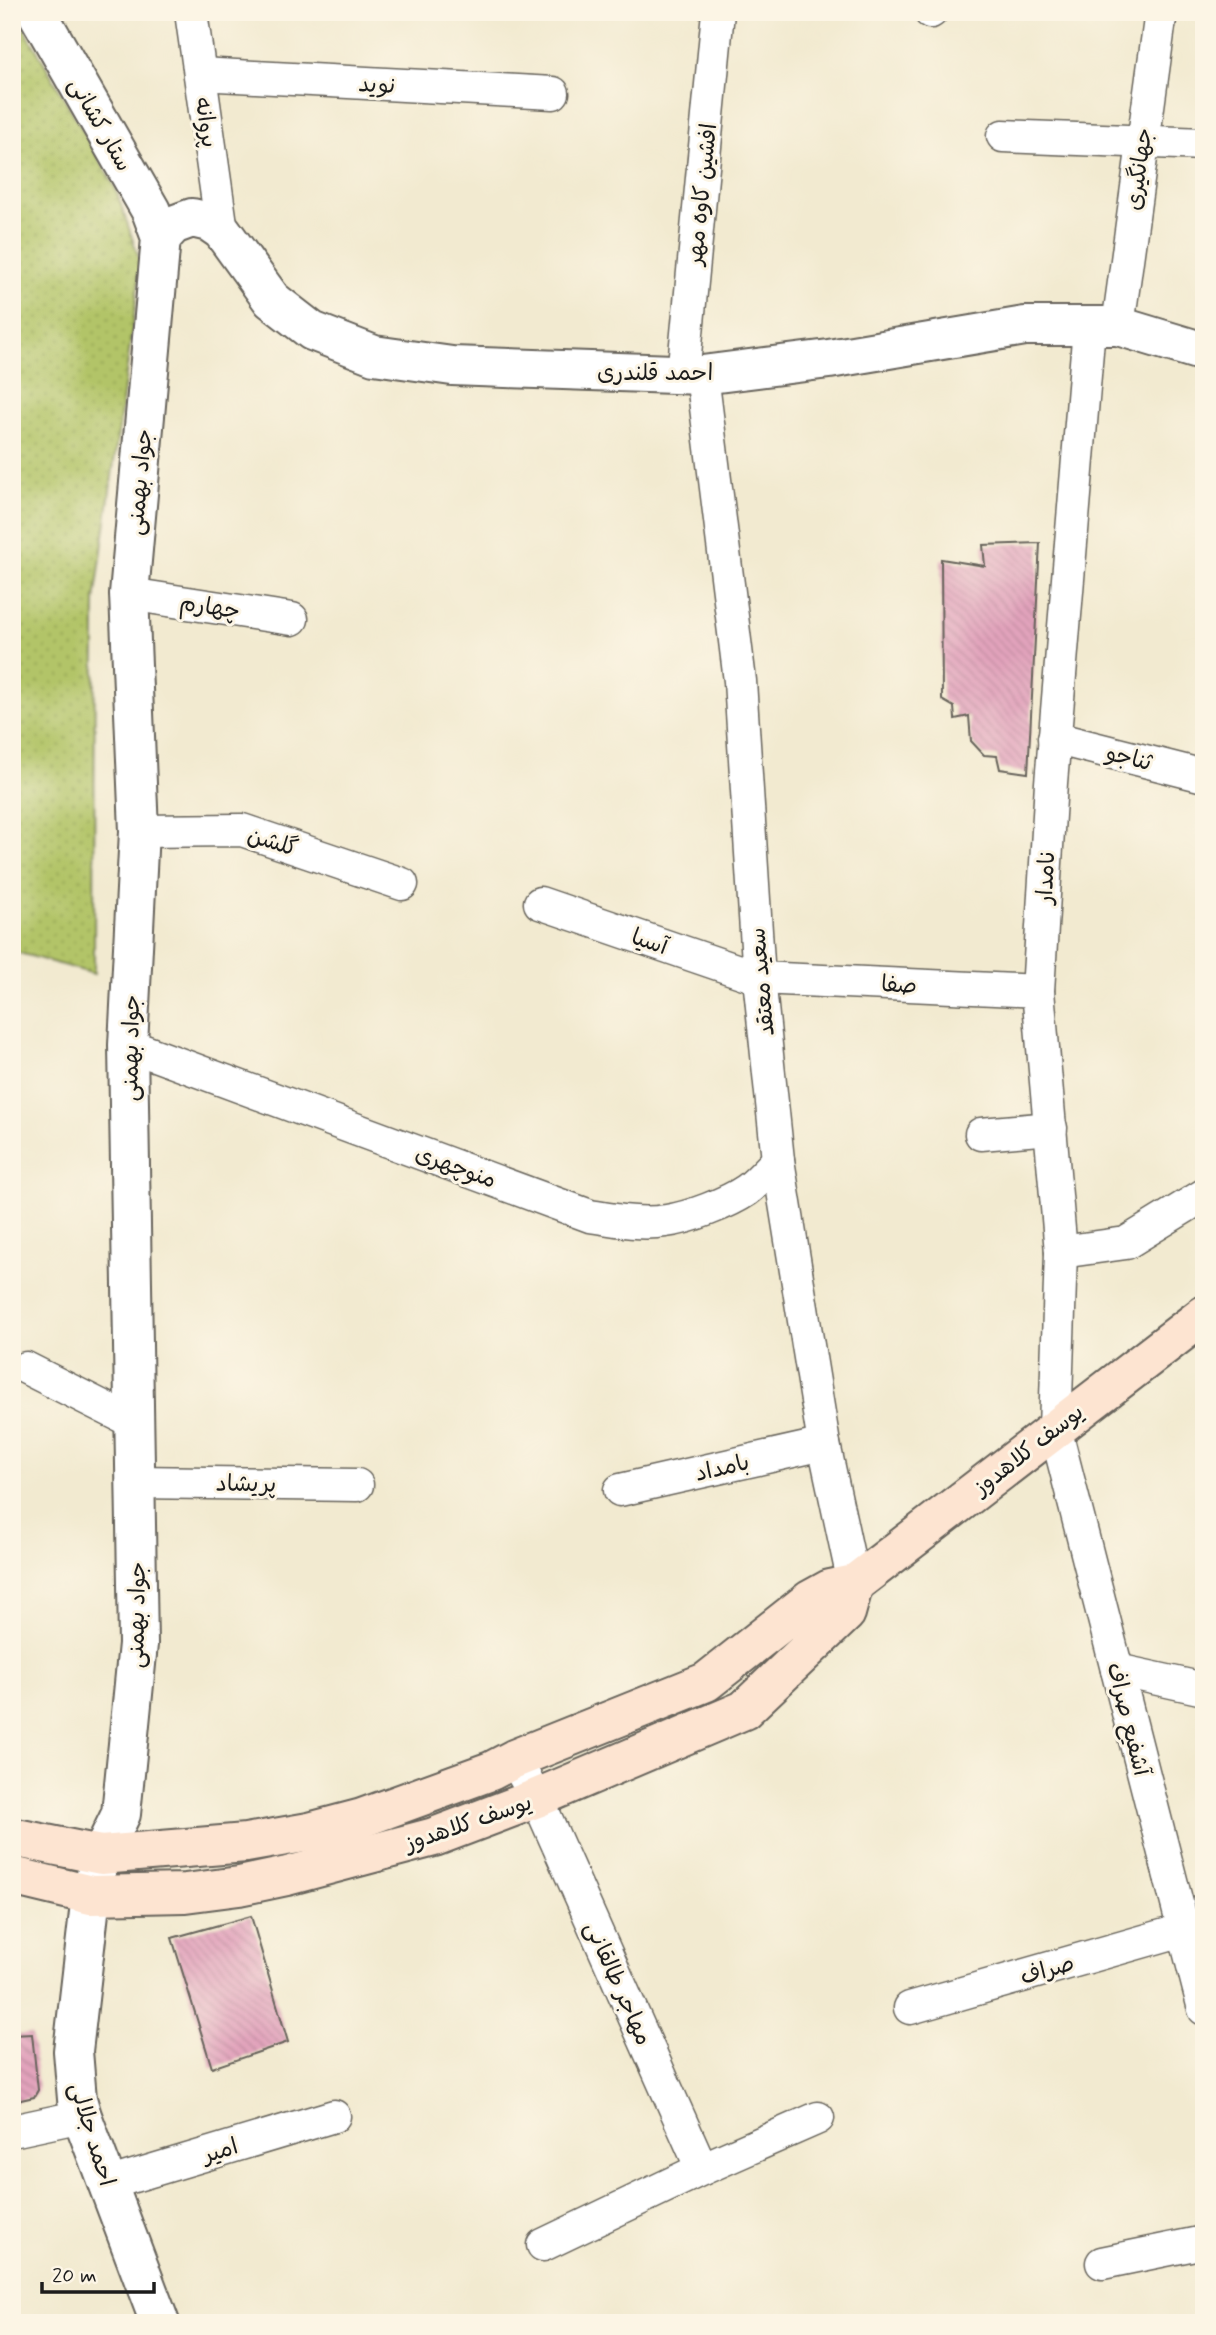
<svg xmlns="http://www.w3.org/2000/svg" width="1216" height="2335" font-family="Mynerve,'Playpen Sans Arabic',sans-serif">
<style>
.park{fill:url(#park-dots);stroke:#677042;stroke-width:2}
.building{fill:url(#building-back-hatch)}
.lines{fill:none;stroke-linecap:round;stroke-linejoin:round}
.minor-casing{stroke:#67645b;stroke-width:35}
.tertiary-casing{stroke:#67645b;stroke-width:42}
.secondary-casing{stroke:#67645b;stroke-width:42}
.minor{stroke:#fff;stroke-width:32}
.tertiary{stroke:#fff;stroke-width:38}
.secondary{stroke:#fde4d1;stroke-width:38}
.labels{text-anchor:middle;stroke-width:6;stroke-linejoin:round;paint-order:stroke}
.street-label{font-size:23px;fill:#1c1c1c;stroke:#fcf5e5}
</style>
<defs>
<pattern id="park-dots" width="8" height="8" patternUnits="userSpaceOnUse" patternTransform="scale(1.75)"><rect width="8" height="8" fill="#b2c467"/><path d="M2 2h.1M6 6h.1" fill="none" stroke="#98a859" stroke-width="1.8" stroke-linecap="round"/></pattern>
<pattern id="building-back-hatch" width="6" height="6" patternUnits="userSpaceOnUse" patternTransform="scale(1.75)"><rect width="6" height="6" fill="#e2a3bc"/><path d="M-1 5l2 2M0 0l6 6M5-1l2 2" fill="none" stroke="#c18ca1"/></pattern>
</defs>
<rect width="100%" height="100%" fill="#fcf5e5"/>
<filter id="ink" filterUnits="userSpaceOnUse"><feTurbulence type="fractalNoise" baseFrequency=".0143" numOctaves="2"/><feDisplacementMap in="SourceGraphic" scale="14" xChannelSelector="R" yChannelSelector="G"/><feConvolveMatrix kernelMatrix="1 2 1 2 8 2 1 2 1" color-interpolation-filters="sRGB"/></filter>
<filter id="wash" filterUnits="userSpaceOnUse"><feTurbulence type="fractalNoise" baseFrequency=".00686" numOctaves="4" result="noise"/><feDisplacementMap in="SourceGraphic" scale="28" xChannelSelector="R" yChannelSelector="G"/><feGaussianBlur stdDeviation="1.57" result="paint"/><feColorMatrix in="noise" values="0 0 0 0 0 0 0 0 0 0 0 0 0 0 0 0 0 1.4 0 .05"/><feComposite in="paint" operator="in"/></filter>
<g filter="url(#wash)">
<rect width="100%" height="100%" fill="#f2ead0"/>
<path class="park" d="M12,12H15L115,187L141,264L95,601L94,974L12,951Z"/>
<g id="blocks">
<g class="building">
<path d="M1040,543L1028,773L1000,769L997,756L984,755L971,741L969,716L955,719L954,707L942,700L941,559L985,566L983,545Z"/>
<path d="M251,1916L288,2042L212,2068L172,1938Z"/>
<path d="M32,2034L38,2090L34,2097L12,2102V2035Z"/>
</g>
</g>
</g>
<g filter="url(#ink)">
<use href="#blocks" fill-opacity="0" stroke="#67645b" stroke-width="2"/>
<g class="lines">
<defs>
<g id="minor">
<path d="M191,12L222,231"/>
<path d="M930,12H931"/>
<path d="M200,74L553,93"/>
<path d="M1003,136L1204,144"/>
<path d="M1118,326L1161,12"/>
<path d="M1089,327L1051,783L1038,991L1061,1252L1055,1428L1204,2009"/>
<path d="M683,375L718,12"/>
<path d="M702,375L740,681L759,978L778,1160L824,1444L854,1584"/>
<path d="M129,594L292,619"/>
<path d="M1054,738L1204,776"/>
<path d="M139,831L242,830L402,884"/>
<path d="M540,903L759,978L1038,991"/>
<path d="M128,1045L590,1216C615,1220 641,1225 666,1221C689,1218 728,1203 747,1190C759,1181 768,1170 778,1160"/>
<path d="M981,1134L1051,1128"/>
<path d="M1061,1252L1126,1243L1204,1195"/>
<path d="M26,1368L135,1423"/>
<path d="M136,1482L357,1485"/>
<path d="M620,1490L824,1444"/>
<path d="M1117,1670L1204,1689"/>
<path d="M514,1759L537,1798L702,2169"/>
<path d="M910,2008L1183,1930"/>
<path d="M12,2131L82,2116"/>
<path d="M107,2184L334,2116"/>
<path d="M543,2245L702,2169L818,2118"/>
<path d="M1102,2263L1204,2242"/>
</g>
<g id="tertiary">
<path d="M37,12L151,211L161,238L129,594L139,831L128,1045L138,1644L121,1814L101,1855L91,1895L73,2051L77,2099L82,2116L160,2323"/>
<path d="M161,238L173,225L192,218L209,222L222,231L272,300L312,331L374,355L452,366L702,375L829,359L1025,326H1118L1204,352"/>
</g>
<g id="secondary">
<path d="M12,1837L101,1855L246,1843L309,1832L362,1818L491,1771L514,1759L706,1682L810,1600L830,1589L854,1584L1204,1315"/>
<path d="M12,1876L91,1895L185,1893L239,1886L287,1876L434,1837L537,1798L744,1710L846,1613L854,1584"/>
</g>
</defs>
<use href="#minor" class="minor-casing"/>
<use href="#tertiary" class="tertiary-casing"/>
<use href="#secondary" class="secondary-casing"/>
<use href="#minor" class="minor"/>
<use href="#tertiary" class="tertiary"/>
<use href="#secondary" class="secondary"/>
</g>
</g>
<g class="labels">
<g class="street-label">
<text transform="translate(377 84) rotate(3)" y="8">نوید</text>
<text transform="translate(207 122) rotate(82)" y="8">پروانه</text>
<text transform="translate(101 124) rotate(60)" y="8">ستار کشانی</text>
<text transform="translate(1138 169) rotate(-82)" y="8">جهانگیری</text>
<text transform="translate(701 194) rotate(-84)" y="8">افشین کاوه مهر</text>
<text x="655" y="380">احمد قلندری</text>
<text transform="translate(139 482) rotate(-85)" y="8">جواد بهمنی</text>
<text transform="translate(210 606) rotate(9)" y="8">چهارم</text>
<text transform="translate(1129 757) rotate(14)" y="8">ثناجو</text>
<text transform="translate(273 841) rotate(17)" y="8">گلشن</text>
<text transform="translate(1045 877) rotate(-87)" y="8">نامدار</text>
<text transform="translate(650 941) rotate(19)" y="8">آسیا</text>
<text transform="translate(761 982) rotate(-95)" y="8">سعید معتقد</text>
<text transform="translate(899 984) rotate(3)" y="8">صفا</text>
<text transform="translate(130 1048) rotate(-89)" y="8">جواد بهمنی</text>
<text transform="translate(456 1166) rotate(20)" y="8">منوچهری</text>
<text transform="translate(1028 1449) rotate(-38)" y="8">یوسف کلاهدوز</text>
<text transform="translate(722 1467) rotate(-13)" y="8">بامداد</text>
<text transform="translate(246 1483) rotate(1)" y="8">پریشاد</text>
<text transform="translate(136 1615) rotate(-89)" y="8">جواد بهمنی</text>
<text transform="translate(1129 1719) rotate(76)" y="8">آشفیع صراف</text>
<text transform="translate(468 1822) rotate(-19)" y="8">یوسف کلاهدوز</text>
<text transform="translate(1047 1969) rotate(-16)" y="8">صراف</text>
<text transform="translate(619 1983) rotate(66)" y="8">مهاجر طالقانی</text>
<text transform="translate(93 2134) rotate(73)" y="8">احمد جلالی</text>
<text transform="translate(220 2150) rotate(-17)" y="8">امیر</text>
</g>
</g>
<rect width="1216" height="2335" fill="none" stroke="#fcf5e5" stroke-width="42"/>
<path d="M42 2282v10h112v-10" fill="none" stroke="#1c1c1c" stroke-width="3.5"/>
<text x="52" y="2282" font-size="21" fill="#1c1c1c" stroke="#fcf5e5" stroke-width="5" paint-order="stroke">20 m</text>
</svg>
